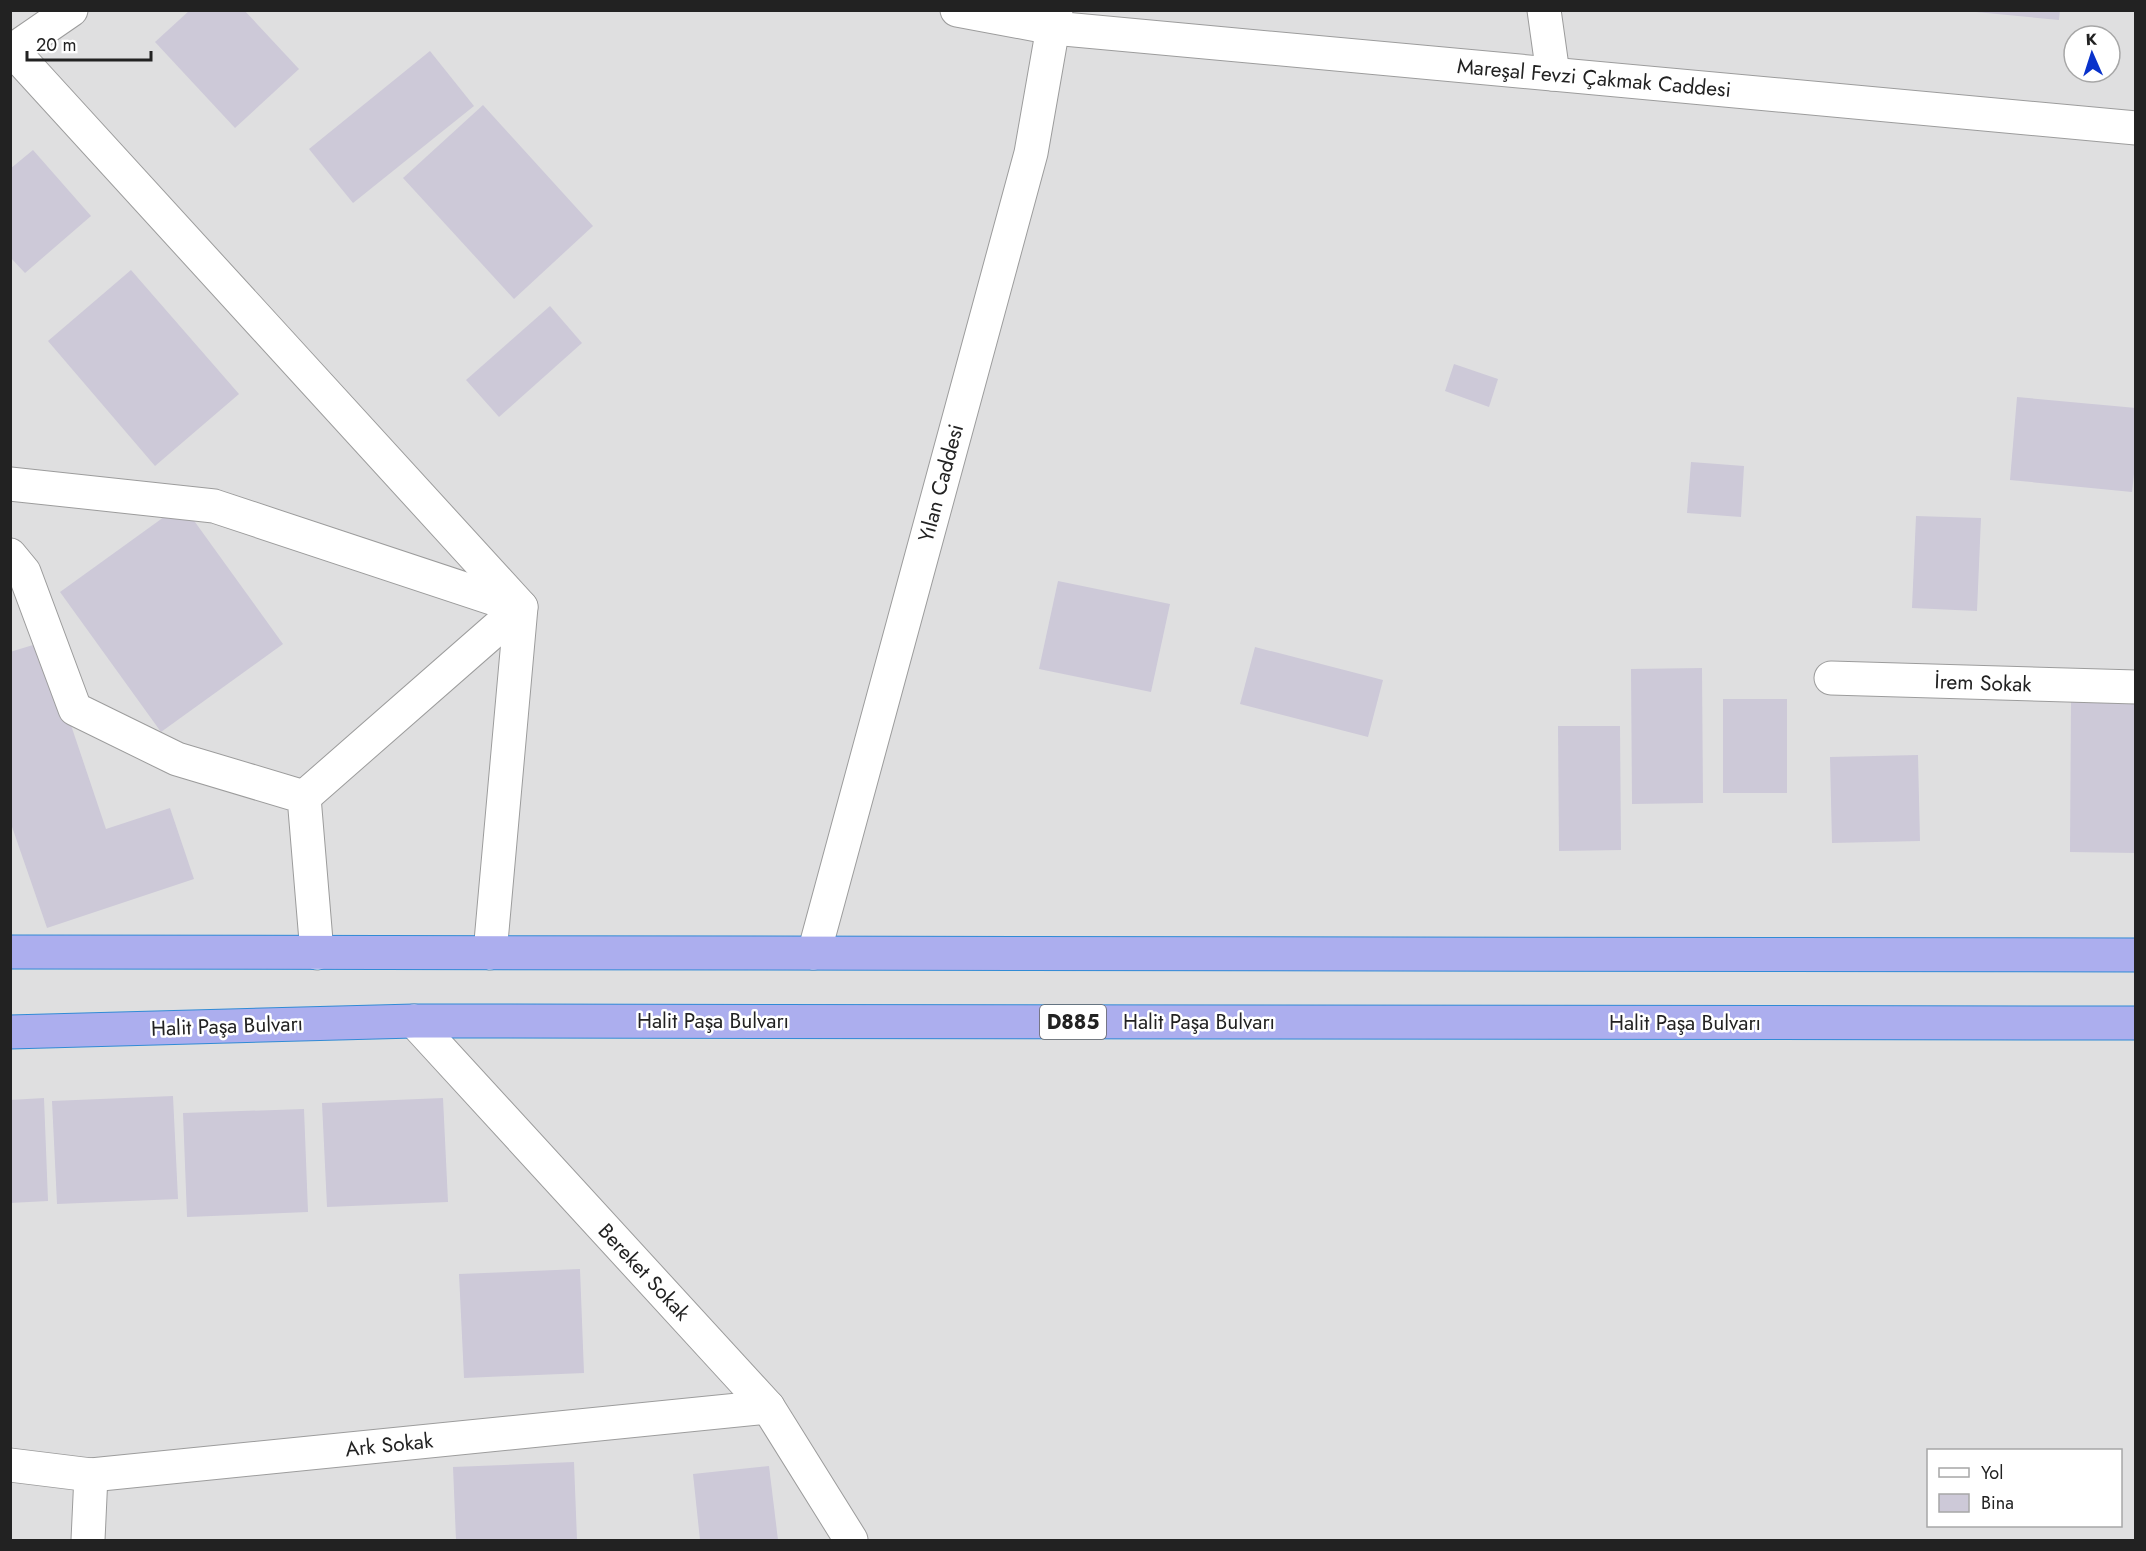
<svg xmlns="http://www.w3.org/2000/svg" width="2146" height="1551" font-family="Jost,sans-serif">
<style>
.residential{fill:#dfdfe0;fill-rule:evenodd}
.building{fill:#cdc9d8}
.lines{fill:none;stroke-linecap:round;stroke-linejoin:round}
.minor-casing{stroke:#9c9c9c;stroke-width:35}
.trunk-casing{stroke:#318bd5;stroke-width:35}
.minor{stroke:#fff;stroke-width:33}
.trunk{stroke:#acaeee;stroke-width:33}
.labels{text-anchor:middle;stroke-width:5;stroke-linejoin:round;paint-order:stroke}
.shield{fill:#fff;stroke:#646464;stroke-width:1.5}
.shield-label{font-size:20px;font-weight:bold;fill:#222}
.street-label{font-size:21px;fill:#222;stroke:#fff}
</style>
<rect width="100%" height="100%" fill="#ede9f1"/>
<path class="residential" d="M11,11H2135V1540H11ZM2074,36H2110V72H2074ZM1928,1450H2120V1526H1928Z"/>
<g class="building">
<path d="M190,10H244L299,69L235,128L155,42Z"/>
<path d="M1976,10H2060L2059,20L1976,12Z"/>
<path d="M430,51L474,106L353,203L309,149Z"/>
<path d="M483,105L593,226L514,299L403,178Z"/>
<path d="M33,150L91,216L25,273L10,257V169Z"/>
<path d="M131,270L239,394L155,466L48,341Z"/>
<path d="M550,306L582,343L499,417L466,380Z"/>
<path d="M1454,364L1498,379L1489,407L1445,391Z"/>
<path d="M2017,397L2136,408V456L2132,492L2010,480Z"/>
<path d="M1691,462L1744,466L1741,517L1687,513Z"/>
<path d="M182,504L283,644L161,732L60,592Z"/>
<path d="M1916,516L1981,518L1977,611L1912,608Z"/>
<path d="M1058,581L1170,604L1151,692L1039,669Z"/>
<path d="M43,642L106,829L170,808L194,879L47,928L10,821V652Z"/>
<path d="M1255,647L1383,680L1368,737L1240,704Z"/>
<path d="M1702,668L1703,803L1632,804L1631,669Z"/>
<rect x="1723" y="699" width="64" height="94"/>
<path d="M2071,702H2136V853L2070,852Z"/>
<path d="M1558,726H1620L1621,850L1559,851Z"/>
<path d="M1918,755L1920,841L1832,843L1830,757Z"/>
<path d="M173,1096L178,1199L57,1204L52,1101Z"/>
<path d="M44,1098L48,1201L10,1203V1100Z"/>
<path d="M443,1098L448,1202L327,1207L322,1103Z"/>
<path d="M304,1109L308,1212L187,1217L183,1113Z"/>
<path d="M580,1269L584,1373L464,1378L459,1274Z"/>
<path d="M574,1462L577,1540H456L453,1467Z"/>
<path d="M769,1466L778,1540H700L693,1474Z"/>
</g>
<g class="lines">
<defs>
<g id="minor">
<path d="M957,10L1053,28L2136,128"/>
<path d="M1544,10L1553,74"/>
<path d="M12,50L521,607L490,953"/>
<path d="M10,52L71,10"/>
<path d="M10,484L214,506L519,607"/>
<path d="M10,555L24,572L75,709L177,759L304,797L317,953"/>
<path d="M1831,678L2136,687"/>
<path d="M304,797L521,607"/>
<path d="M814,953L1031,153L1056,10"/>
<path d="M414,1021L768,1407L851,1540"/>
<path d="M10,1465L91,1475L768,1407"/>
<path d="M88,1540L91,1475"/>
</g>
<g id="trunk">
<path d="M10,952L2136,955"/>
<path d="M10,1032L414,1021L2136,1023"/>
</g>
</defs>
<use href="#minor" class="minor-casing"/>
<use href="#trunk" class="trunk-casing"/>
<use href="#minor" class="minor"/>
<use href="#trunk" class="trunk"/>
</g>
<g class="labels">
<rect class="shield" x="1040" y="1005" width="66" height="34" rx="4.5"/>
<g class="shield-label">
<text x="1073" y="1029">D885</text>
</g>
<g class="street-label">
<text transform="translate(1594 78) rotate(5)" y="7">Mareşal Fevzi Çakmak Caddesi</text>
<text transform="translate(941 483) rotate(-75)" y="7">Yılan Caddesi</text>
<text transform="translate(1983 683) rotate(2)" y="7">İrem Sokak</text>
<text x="713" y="1028">Halit Paşa Bulvarı</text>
<text x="1199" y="1029">Halit Paşa Bulvarı</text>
<text x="1685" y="1030">Halit Paşa Bulvarı</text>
<text transform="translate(227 1026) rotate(-2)" y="7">Halit Paşa Bulvarı</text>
<text transform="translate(644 1272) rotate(47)" y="7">Bereket Sokak</text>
<text transform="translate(389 1445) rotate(-6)" y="7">Ark Sokak</text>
</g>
</g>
<rect width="2146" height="1551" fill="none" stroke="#222222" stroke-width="24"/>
<rect x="1927" y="1449" width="195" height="78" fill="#ffffff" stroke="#a7a7a7" stroke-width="1.5"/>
<rect x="1939" y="1468" width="30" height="9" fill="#ffffff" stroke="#a7a7a7" stroke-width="1.5"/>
<text x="1981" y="1479" font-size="18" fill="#222222">Yol</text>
<rect x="1939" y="1494" width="30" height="18" fill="#cdc9d8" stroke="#a7a7a7" stroke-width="1.5"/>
<text x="1981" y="1509" font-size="18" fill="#222222">Bina</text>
<g transform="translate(2092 54) rotate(357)"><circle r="28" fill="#ffffff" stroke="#a7a7a7" stroke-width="1.5"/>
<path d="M0-4.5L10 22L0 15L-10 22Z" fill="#0932cb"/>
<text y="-9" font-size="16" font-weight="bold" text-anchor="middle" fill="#222222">K</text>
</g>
<path d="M27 51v9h124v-9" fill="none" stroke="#222222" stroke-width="3"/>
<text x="36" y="51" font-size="18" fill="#222222" stroke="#ffffff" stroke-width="4.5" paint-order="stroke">20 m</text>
</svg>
